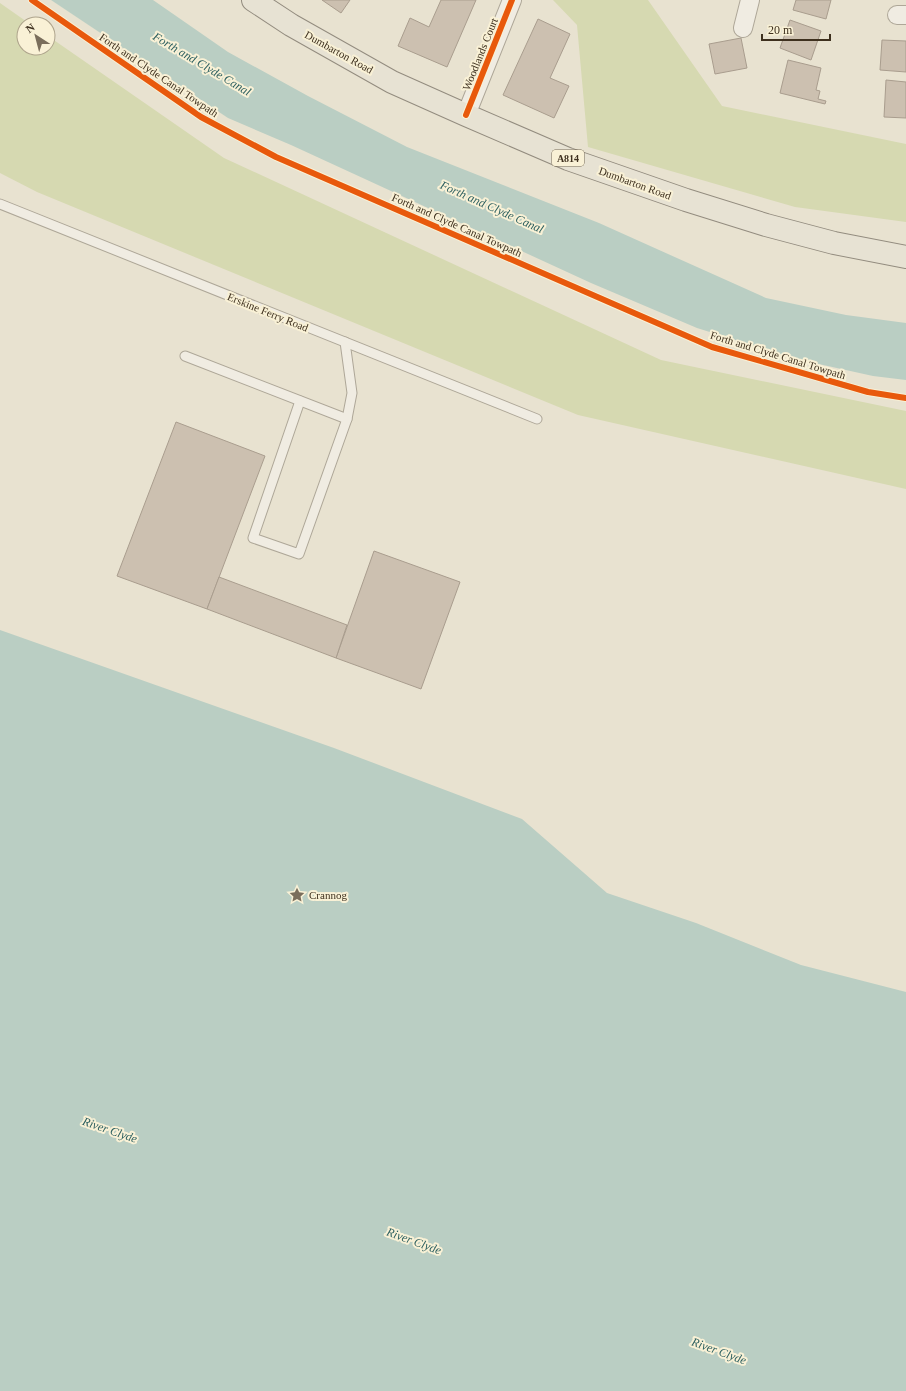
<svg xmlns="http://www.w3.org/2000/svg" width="906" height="1391" font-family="'Times New Roman',serif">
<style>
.green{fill:#d6d9b1}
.water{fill:#bacec3}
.building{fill:#ccc0b0;stroke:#a99d8e}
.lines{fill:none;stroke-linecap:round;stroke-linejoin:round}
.service-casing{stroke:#aea798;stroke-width:11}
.minor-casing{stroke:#aea798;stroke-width:20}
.primary-casing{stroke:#938c7f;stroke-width:24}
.service{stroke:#f0ece2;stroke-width:9}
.minor{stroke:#f0ece2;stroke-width:18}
.primary{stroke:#e7e2d3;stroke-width:22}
.cycleway-casing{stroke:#f9f1d6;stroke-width:8}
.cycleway{stroke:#e8590c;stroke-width:6}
.labels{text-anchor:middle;stroke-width:4;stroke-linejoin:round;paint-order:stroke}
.shield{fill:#f9f1d6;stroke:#766a55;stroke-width:1}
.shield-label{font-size:10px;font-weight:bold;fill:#3e301e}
.street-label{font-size:11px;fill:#3e301e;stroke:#f9f1d6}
.poi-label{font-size:11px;fill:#3e301e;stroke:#f9f1d6;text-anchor:start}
.water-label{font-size:12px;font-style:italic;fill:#2c5f5f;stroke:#f9f1d6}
</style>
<rect width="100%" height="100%" fill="#e8e2d0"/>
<g class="green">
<path d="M553,0H648L722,106L906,144V222L795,207L588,147L577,25Z"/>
<path d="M0,3L30,24H24V48H48V36L224,158L661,360L906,411V489L578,415L37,192L0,173Z"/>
</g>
<g class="water">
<path d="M51,0H153L228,52L308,96L407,147L599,223L766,298L846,315L906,323V380L873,376L796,359L697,328L591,283L291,145L228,118Z"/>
<path d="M0,630L334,748L522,819L607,893L696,923L801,965L906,992V1391H0Z"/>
</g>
<g class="building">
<path d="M322,0H350L341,13Z"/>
<path d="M441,0H476L447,67L398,46L410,18L429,27Z"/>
<path d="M796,0H831L826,19L793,10Z"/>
<path d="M538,19L570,34L550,78L569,86L554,118L503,95Z"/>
<path d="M790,20L821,31L811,60L780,48Z"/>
<path d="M741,38L747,68L715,74L709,44Z"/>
<path d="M882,40L906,41V72L880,70Z"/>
<path d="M788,60L821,68L816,90L820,91L818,99L826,101L825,104L780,93Z"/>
<path d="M886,80L906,82V118L884,117Z"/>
<path d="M176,422L265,456L207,609L117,576Z"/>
<path d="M374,551L460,582L421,689L336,658Z"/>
<path d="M219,577L347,625L336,658L207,609Z"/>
</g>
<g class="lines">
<defs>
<g id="service">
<path d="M0,204L537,419"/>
<path d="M185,356L347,419"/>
<path d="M300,401L253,538L299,554L347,419L352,393L345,342"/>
</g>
<g id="minor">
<path d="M897,15H906"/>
<path d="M743,28L750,0"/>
<path d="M466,115L512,0"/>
</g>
<path id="primary" d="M253,0L291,25L392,82L466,115L568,159L686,200L766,225L834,243L906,257"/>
</defs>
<use href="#service" class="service-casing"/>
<use href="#minor" class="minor-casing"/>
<use href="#primary" class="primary-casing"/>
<use href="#service" class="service"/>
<use href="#minor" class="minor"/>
<use href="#primary" class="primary"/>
<defs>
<g id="cycleway">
<path d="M32,0L201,117L276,157L712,347L868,392L906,398"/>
<path d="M466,115L512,0"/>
</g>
</defs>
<use href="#cycleway" class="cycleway-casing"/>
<use href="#cycleway" class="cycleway"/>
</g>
<defs>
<symbol id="sight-bare" viewBox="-9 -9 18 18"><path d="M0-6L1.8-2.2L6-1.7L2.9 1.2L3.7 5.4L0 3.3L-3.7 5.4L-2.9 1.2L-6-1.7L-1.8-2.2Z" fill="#7a6e5c" stroke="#f9f1d6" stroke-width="2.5" paint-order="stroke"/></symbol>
</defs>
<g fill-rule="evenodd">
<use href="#sight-bare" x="286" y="884" width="22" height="22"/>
</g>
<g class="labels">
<rect class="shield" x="552" y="150" width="32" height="16" rx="3"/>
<g class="shield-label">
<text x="568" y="162">A814</text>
</g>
<g class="street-label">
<text transform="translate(339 52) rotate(29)" y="4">Dumbarton Road</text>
<text transform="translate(480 54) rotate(-68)" y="4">Woodlands Court</text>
<text transform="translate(159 75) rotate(34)" y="4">Forth and Clyde Canal Towpath</text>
<text transform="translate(635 183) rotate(20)" y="4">Dumbarton Road</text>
<text transform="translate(457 225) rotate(24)" y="4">Forth and Clyde Canal Towpath</text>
<text transform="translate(268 312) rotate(22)" y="4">Erskine Ferry Road</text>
<text transform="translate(778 355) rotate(17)" y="4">Forth and Clyde Canal Towpath</text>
</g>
<g class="poi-label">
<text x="309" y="899">Crannog</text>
</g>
<g class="water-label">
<text transform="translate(202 64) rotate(31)" y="4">Forth and Clyde Canal</text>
<text transform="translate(492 207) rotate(24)" y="4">Forth and Clyde Canal</text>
<text transform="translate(110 1130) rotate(19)" y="4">River Clyde</text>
<text transform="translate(414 1241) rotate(20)" y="4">River Clyde</text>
<text transform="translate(719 1351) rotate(20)" y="4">River Clyde</text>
</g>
</g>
<g transform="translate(36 36) rotate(324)"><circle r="19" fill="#f9f1d6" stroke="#aea48c"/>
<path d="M0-3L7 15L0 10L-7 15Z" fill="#7a6e5c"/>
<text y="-6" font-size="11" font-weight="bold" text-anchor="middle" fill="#3e301e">N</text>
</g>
<path d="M762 34v6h68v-6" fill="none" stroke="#3e301e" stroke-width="2"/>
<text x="768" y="34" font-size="12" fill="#3e301e" stroke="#f9f1d6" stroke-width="3" paint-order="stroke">20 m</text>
</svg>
